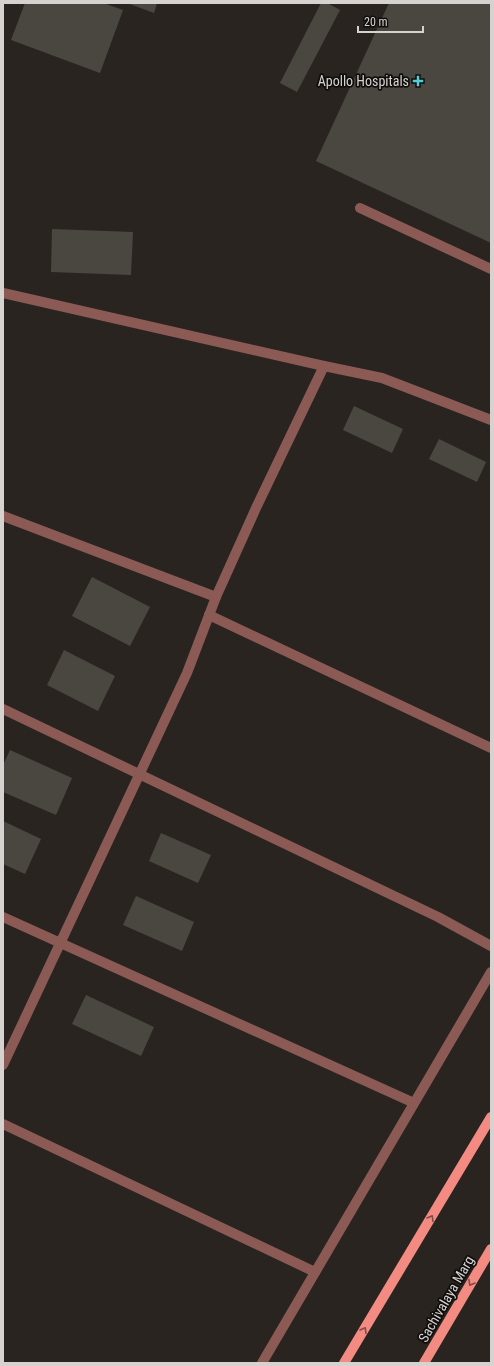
<svg xmlns="http://www.w3.org/2000/svg" width="494" height="1366" font-family="'Roboto Condensed',sans-serif">
<style>
.building{fill:#4a4741}
.lines{fill:none;stroke-linecap:round;stroke-linejoin:round}
.minor{stroke:#8c5a54;stroke-width:10}
.major{stroke:#f48b82;stroke-width:10}
.oneway{stroke:#824c47}
.poi-dot{fill:#52ccd6;stroke:#100e0c;stroke-width:1.5}
.labels{text-anchor:middle;stroke-width:3.5;stroke-linejoin:round;paint-order:stroke}
.poi-label{font-size:14px;fill:#d6d2d0;stroke:#100e0c;text-anchor:end}
.street-label{font-size:14px;fill:#d6d2d0;stroke:#100e0c}
</style>
<rect width="100%" height="100%" fill="#2a2420"/>
<g class="building">
<path d="M25,3H103L123,10L100,73L11,40Z"/>
<path d="M127,3H157L154,13Z"/>
<path d="M321,3H327L340,10L297,92L280,83Z"/>
<path d="M389,3H491V243L316,161Z"/>
<path d="M52,229L133,232L131,275L51,272Z"/>
<path d="M354,406L403,429L392,453L343,430Z"/>
<path d="M439,439L486,462L477,482L429,459Z"/>
<path d="M92,577L150,607L130,646L72,616Z"/>
<path d="M64,650L115,676L98,711L47,685Z"/>
<path d="M10,750L72,778L56,815L3,792V765Z"/>
<path d="M3,821L41,839L25,874L3,864Z"/>
<path d="M161,833L211,855L198,883L149,861Z"/>
<path d="M136,896L194,922L182,951L123,925Z"/>
<path d="M86,995L154,1027L141,1056L72,1024Z"/>
</g>
<g class="lines">
<g class="minor">
<path d="M360,208L491,269"/>
<path d="M3,293L324,366L382,378L491,420"/>
<path d="M3,516L216,597"/>
<path d="M209,615L491,748"/>
<path d="M3,709L438,917L491,946"/>
<path d="M3,917L414,1103"/>
<path d="M3,1065L187,673L216,597L256,508L324,366"/>
<path d="M3,1124L315,1272"/>
<path d="M262,1363L491,972"/>
</g>
<g class="major">
<path d="M344,1363L491,1117"/>
<path d="M424,1363L491,1249"/>
</g>
</g>
<defs><path id="oneway-chevron" d="M-2-3.5L2.5 0L-2 3.5" fill="none" stroke-width="1.6" stroke-linecap="round" stroke-linejoin="round"/></defs>
<g class="oneway">
<use href="#oneway-chevron" transform="translate(431 1218) rotate(-59)"/>
<use href="#oneway-chevron" transform="translate(471 1283) rotate(120)"/>
<use href="#oneway-chevron" transform="translate(364 1330) rotate(-59)"/>
</g>
<path class="poi-dot" d="M416 75h4v4h4v4h-4v4h-4v-4h-4v-4h4z"/>
<g class="labels">
<g class="poi-label">
<text x="409" y="86">Apollo Hospitals</text>
</g>
<g class="street-label">
<text transform="translate(446 1299) rotate(-60)" y="5">Sachivalaya Marg</text>
</g>
</g>
<rect width="494" height="1366" fill="none" stroke="#d6d2d0" stroke-width="8"/>
<path d="M358 26v6h65v-6" fill="none" stroke="#d6d2d0" stroke-width="2"/>
<text x="364" y="26" font-size="12" fill="#d6d2d0" stroke="#100e0c" stroke-width="3" paint-order="stroke">20 m</text>
</svg>
